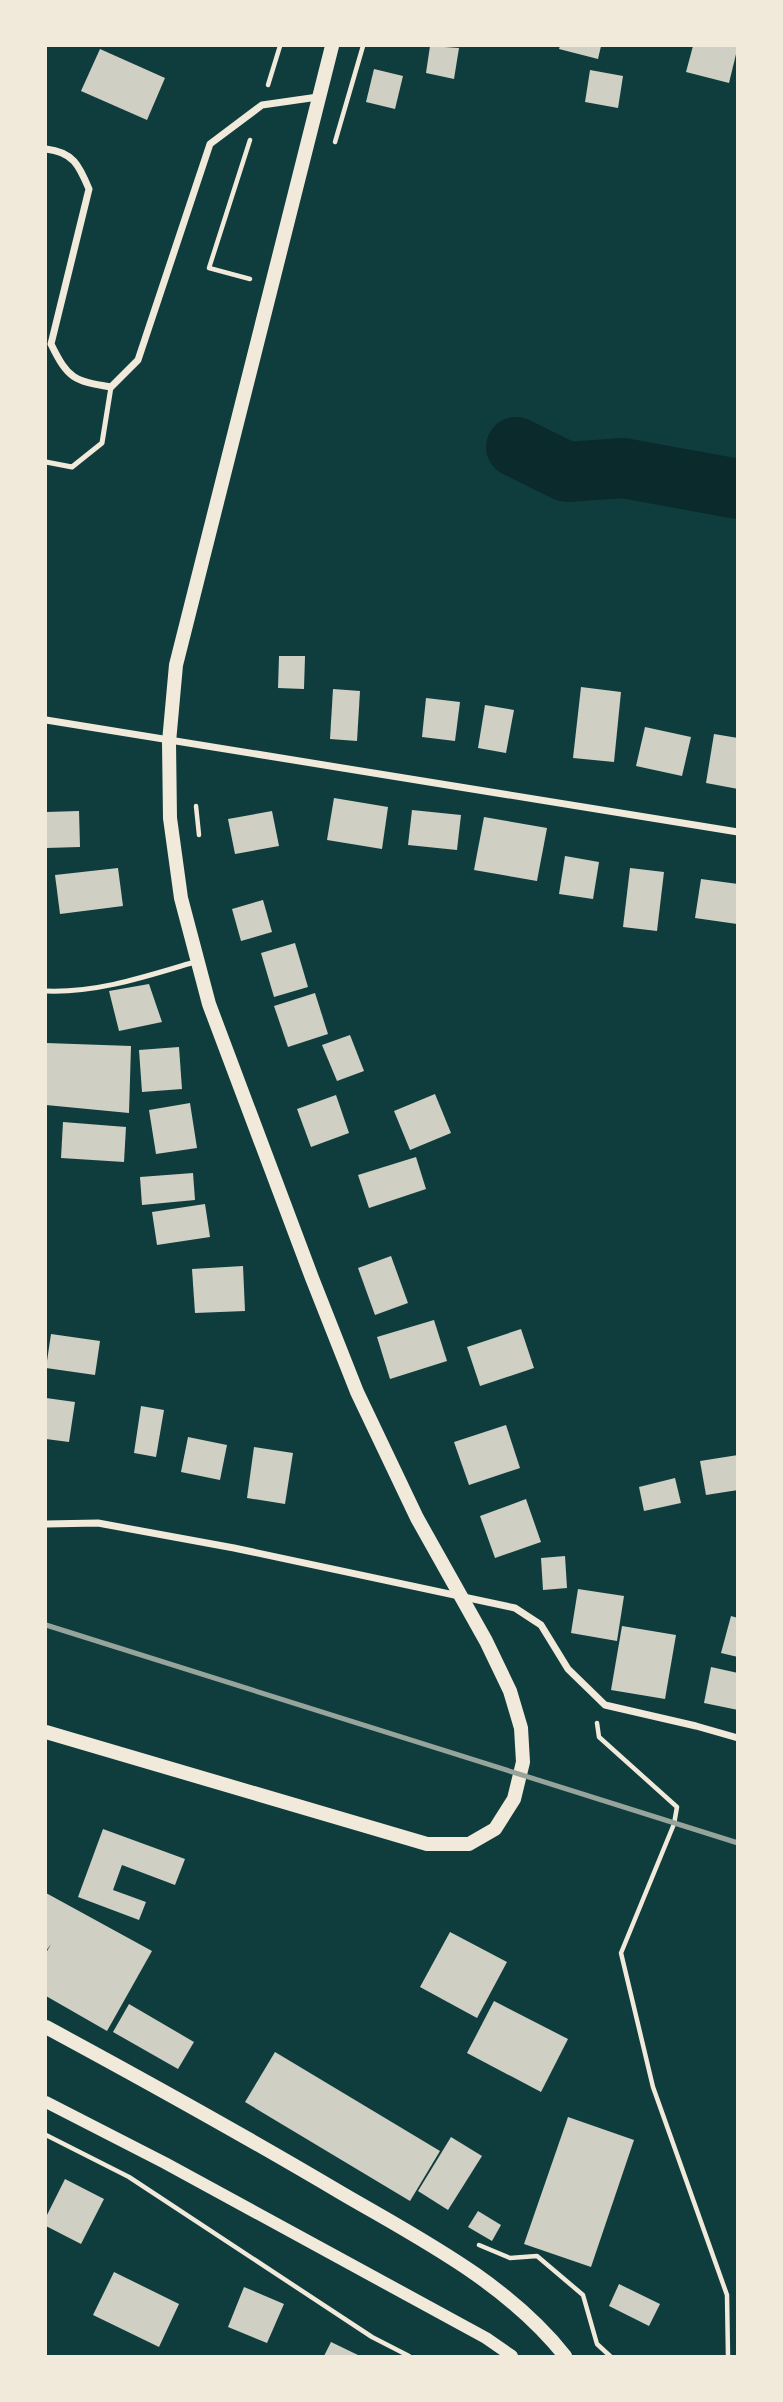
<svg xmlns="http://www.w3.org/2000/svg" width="783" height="2402" font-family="Roboto,sans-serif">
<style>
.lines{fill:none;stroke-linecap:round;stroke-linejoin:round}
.river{stroke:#0a2a2b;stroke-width:60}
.building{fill:#cfcfc3}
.path{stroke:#f1e9da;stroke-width:4.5}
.service{stroke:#f1e9da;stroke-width:5}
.minor{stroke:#f1e9da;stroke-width:7}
.tertiary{stroke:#f1e9da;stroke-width:12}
.secondary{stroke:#f1e9da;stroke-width:14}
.rail{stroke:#97a49c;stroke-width:5}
</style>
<rect width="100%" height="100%" fill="#0f3d3e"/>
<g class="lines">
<path class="river" d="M516,447L567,472L623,468L738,489"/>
</g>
<g class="building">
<path d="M430,46L459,48L454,79L426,73Z"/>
<path d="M560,46H601L598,59L559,49Z"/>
<path d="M693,46H738L729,83L686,72Z"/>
<path d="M100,49L165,78L147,120L81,91Z"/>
<path d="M374,69L403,76L395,109L366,102Z"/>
<path d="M590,70L623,76L618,108L585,102Z"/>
<path d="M279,656H305L304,689L278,688Z"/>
<path d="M581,687L621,692L614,762L573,758Z"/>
<path d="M333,689L360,691L357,741L330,739Z"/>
<path d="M426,698L460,702L455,741L422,737Z"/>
<path d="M485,705L514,710L506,753L478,748Z"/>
<path d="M645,727L691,737L682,776L636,766Z"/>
<path d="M714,734L738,738V789L706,783Z"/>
<path d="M334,798L388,807L382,849L327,840Z"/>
<path d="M412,810L461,815L457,850L408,845Z"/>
<path d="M79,811L80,847L46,848V812Z"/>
<path d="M272,811L279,846L235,854L228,819Z"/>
<path d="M484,817L547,828L537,881L474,870Z"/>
<path d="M565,856L599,862L593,899L559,894Z"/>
<path d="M118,868L123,906L60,914L55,875Z"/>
<path d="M630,868L664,872L657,931L623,927Z"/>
<path d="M701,879L738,884L737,924L695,918Z"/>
<path d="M263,900L272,932L241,941L232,909Z"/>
<path d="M295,943L308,987L274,997L261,953Z"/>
<path d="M149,984L162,1022L119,1031L109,991Z"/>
<path d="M315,993L328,1034L288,1047L274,1006Z"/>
<path d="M350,1035L364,1071L337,1081L322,1045Z"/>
<path d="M46,1043L131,1046L129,1113L46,1105Z"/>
<path d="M179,1047L182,1089L142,1092L139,1050Z"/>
<path d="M435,1094L451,1133L410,1150L394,1111Z"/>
<path d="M336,1095L349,1133L311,1147L297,1109Z"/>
<path d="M190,1103L197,1148L156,1154L149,1110Z"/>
<path d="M63,1122L126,1127L124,1162L61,1158Z"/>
<path d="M416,1157L426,1189L369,1208L358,1175Z"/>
<path d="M193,1173L195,1200L142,1205L140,1177Z"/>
<path d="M205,1204L210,1237L157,1245L152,1212Z"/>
<path d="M391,1256L408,1303L375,1315L358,1268Z"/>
<path d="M243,1266L245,1311L195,1313L192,1269Z"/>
<path d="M434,1320L447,1361L390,1379L377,1337Z"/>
<path d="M521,1329L534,1368L480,1386L467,1347Z"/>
<path d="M51,1334L100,1341L95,1375L46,1368Z"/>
<path d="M46,1398L75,1402L69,1442L46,1439Z"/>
<path d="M141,1406L164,1410L156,1457L134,1453Z"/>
<path d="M506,1425L520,1468L469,1485L454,1442Z"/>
<path d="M188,1437L227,1445L220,1480L181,1472Z"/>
<path d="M254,1447L293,1453L285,1504L247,1498Z"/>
<path d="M738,1455V1490L706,1495L700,1461Z"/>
<path d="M675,1478L681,1503L644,1511L639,1487Z"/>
<path d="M526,1499L541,1542L495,1558L480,1516Z"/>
<path d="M565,1556L567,1588L543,1590L541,1558Z"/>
<path d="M578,1589L624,1596L617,1641L571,1633Z"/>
<path d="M731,1616L738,1618V1657L721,1653Z"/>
<path d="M622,1626L676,1635L665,1699L611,1690Z"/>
<path d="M711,1667L738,1673V1710L704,1703Z"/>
<path d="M103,1829L185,1859L175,1885L122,1865L113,1890L146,1902L139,1920L78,1897Z"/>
<path d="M46,1893L152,1951L107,2031L46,1996V1953L51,1944L46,1951Z"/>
<path d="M450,1932L507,1962L477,2018L420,1987Z"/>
<path d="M494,2001L568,2039L541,2092L467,2053Z"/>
<path d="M129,2004L194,2042L178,2069L113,2032Z"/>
<path d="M275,2052L440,2151L410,2201L245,2102Z"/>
<path d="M568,2117L634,2140L591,2267L524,2244Z"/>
<path d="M451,2137L482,2156L448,2210L418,2191Z"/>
<path d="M65,2179L104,2199L81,2244L46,2226V2217Z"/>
<path d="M478,2211L501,2225L492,2241L468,2227Z"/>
<path d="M114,2272L179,2304L159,2347L93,2315Z"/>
<path d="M619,2284L660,2304L649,2326L609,2306Z"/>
<path d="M244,2287L284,2304L267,2343L228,2327Z"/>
<path d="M331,2342L360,2356H324Z"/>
</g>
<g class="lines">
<g class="path">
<path d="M268,85L280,46"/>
<path d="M335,142L363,46"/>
<path d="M250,279L209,268L250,140"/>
<path d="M196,806L199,835"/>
<path d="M597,1723L599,1737L677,1807L674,1824L621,1953L653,2087L727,2295L728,2356"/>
<path d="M46,2135L129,2177L372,2337L409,2356"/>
<path d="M479,2245L510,2258L537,2256L583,2295L597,2344L610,2356"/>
</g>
<g class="service">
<path d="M46,462L72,467L102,443L111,387"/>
<path d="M46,991C98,993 147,976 198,961"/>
</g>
<g class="minor">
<path d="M46,149C73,152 79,165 89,189L51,344C68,379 74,381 111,387L138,360L210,144L262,105L318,97"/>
<path d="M46,720L738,832"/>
<path d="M46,1524L98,1523L234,1548L515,1608L541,1625L568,1669L605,1705L696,1726L738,1738"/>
</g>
<path class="tertiary" d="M46,2102L165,2163L486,2338L512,2356"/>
<g class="secondary">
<path d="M46,1732L427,1844H469L495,1829L514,1799L523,1762L521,1728L510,1691L486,1641L417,1518L357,1392L312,1278L209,1004L181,898L170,818L169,742L176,665L332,46"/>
<path d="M46,2027C146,2081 245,2136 343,2194C422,2240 507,2283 565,2356"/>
</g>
<path class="rail" d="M46,1625L738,1843"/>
</g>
<rect width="783" height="2402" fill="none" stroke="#f1e9da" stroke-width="94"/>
</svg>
